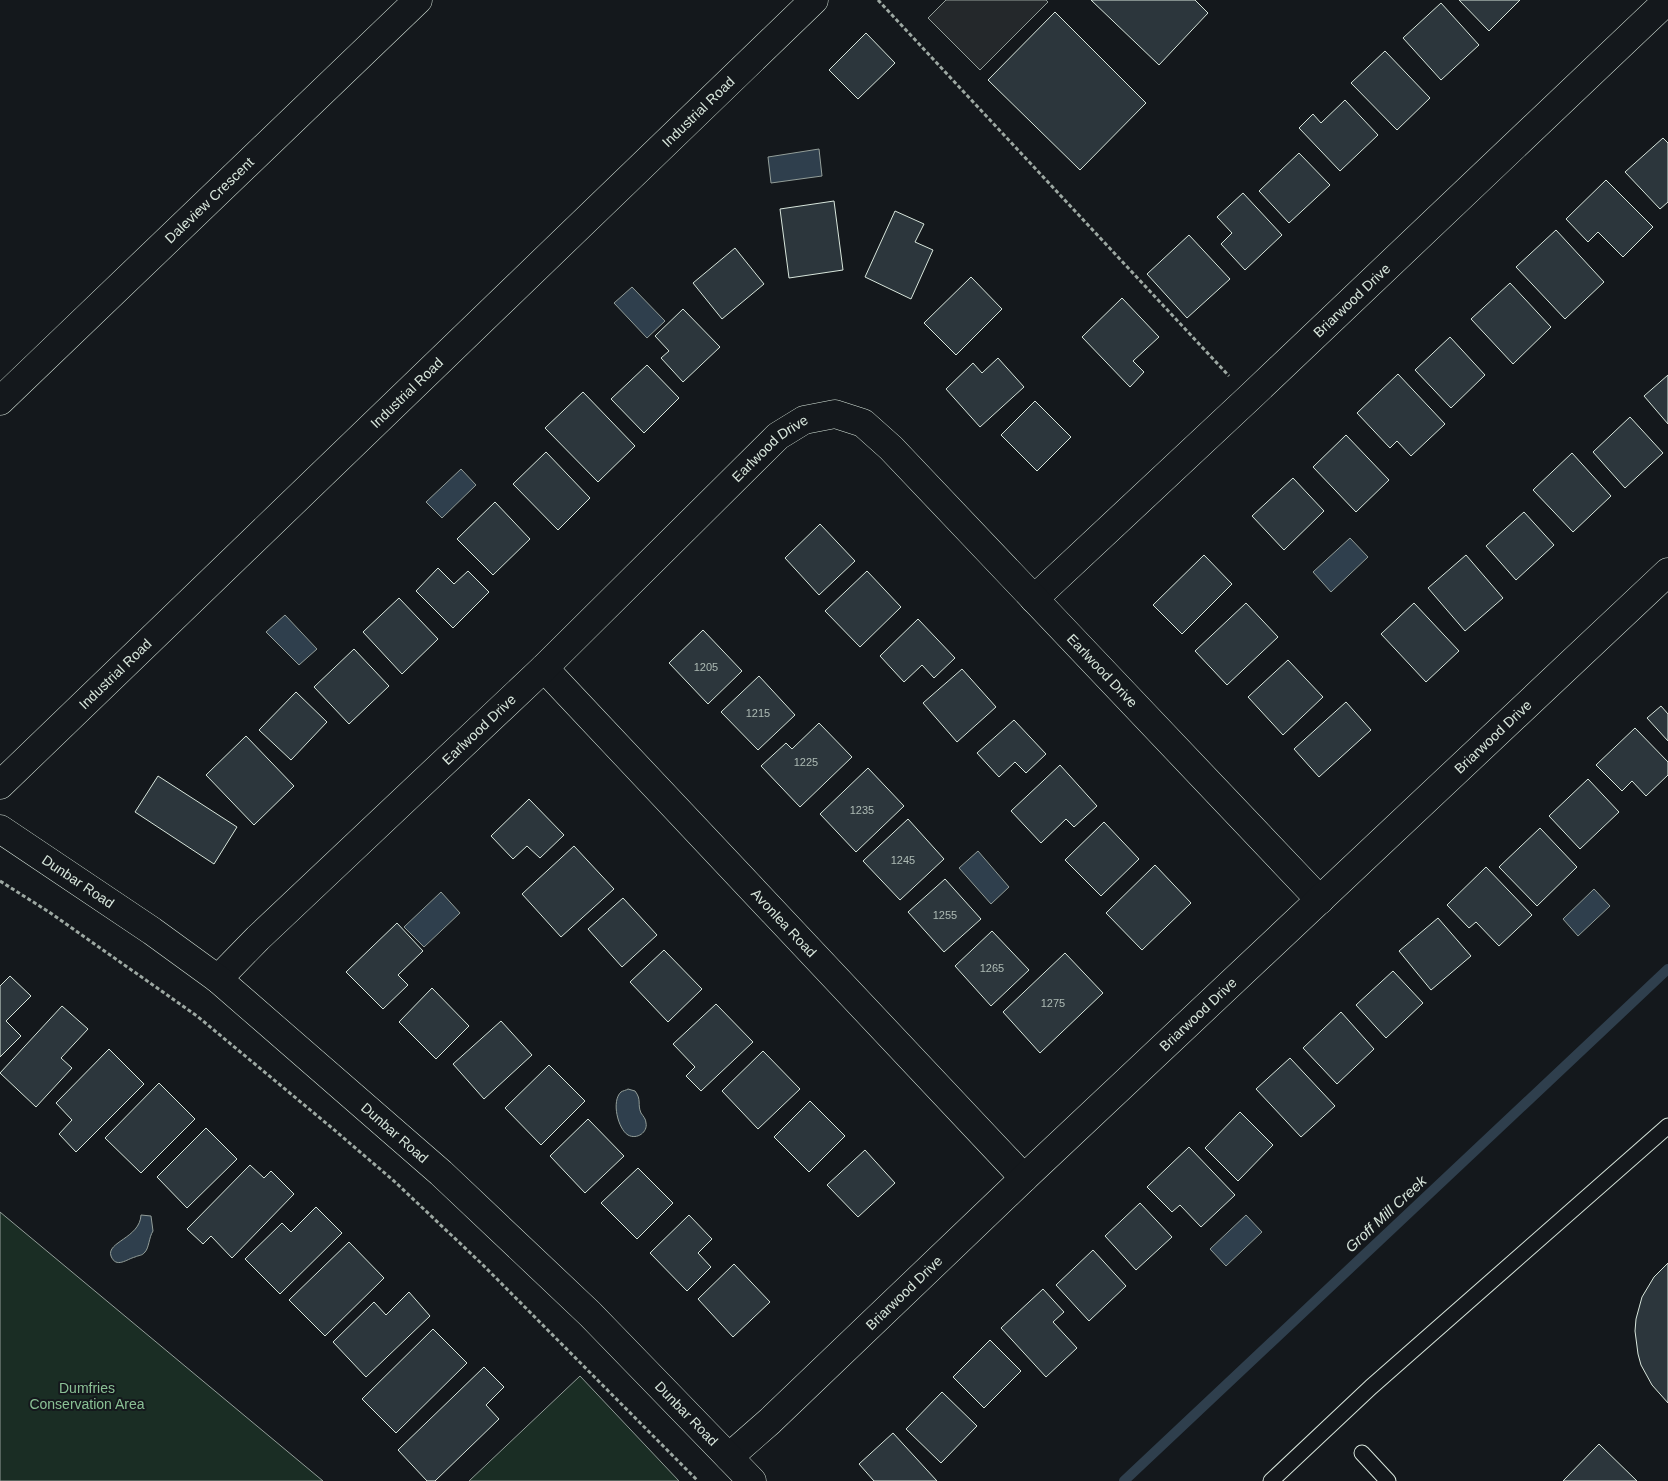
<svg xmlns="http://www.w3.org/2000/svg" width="1668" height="1481" font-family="Helvetica,sans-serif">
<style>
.green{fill:#1a2d24;stroke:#939e99}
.parking{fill:#24282b;stroke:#939e99}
.water{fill:#2f3f4d;stroke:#939e99}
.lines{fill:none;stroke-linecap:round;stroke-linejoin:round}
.stream{stroke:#2f3f4d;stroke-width:10}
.building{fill:#2c363c;stroke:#d8e6dc}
.lane-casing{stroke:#d8e6dc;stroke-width:17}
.street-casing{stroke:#d8e6dc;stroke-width:29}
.secondary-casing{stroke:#d8e6dc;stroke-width:29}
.path{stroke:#9da8a2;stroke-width:3;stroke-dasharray:4 2.5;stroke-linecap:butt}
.lane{stroke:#14181c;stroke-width:15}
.street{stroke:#14181c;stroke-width:28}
.secondary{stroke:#14181c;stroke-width:28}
.labels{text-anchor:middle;stroke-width:4;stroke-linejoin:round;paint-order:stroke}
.number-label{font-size:11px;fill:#adbab4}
.street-label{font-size:14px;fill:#d8e6dc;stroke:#14181c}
.park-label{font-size:14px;fill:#8ac095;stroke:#14181c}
.water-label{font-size:15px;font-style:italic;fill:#d8e6dc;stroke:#14181c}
</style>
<rect width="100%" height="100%" fill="#14181c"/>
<g class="green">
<path d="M0,1212L323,1481H0Z"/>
<path d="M580,1376L679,1481H469Z"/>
</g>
<path class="parking" d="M946,0H1046L1048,2L980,70L928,18Z"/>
<g class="water">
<path d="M819,149L822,176L771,183L768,157Z"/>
<path d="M632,287L665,321L647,338L614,303Z"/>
<path d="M461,469L476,485L442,518L426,502Z"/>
<path d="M1350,538L1368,557L1331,592L1313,572Z"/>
<path d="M285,615L317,649L299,665L266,632Z"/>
<path d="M978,851L1009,887L991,904L959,868Z"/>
<path d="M1594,889L1610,906L1578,936L1563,919Z"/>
<path d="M441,892L460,913L424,947L404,927Z"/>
<path d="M628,1089L635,1091C642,1100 637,1104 641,1113C643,1116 646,1119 646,1123C648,1132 637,1140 628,1135C618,1129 611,1101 621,1092C622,1091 627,1090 628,1089Z"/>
<path d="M141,1215L151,1216L153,1231C149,1237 149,1248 145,1252C142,1256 139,1255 135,1257C127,1259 116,1269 111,1256C106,1242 140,1238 141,1215Z"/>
<path d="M1246,1215L1262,1232L1226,1266L1210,1249Z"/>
</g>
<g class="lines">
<path class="stream" d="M1124,1481L1668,969"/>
</g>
<g class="building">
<path d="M1091,0H1195L1208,13L1159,65Z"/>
<path d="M1459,0H1520L1489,31Z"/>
<path d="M1441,3L1479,45L1441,80L1403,38Z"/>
<path d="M1055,12L1146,103L1080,170L988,80Z"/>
<path d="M866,33L895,63L858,99L829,70Z"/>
<path d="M1385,51L1430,98L1397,130L1351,83Z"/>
<path d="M1345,100L1378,135L1340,171L1299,128L1313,114L1321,123Z"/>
<path d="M1663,138L1668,143V202L1660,209L1625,172Z"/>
<path d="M1299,153L1330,185L1289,223L1259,191Z"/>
<path d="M1606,180L1653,227L1623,257L1598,232L1588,242L1566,219Z"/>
<path d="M1243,193L1282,235L1245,270L1221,244L1232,233L1217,217Z"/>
<path d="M834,201L843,270L789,278L780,209Z"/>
<path d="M895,211L924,224L915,242L933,250L911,299L865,277Z"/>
<path d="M1556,230L1604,282L1565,319L1516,267Z"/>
<path d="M1189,235L1230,279L1187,318L1147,274Z"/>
<path d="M735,248L764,284L722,319L693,283Z"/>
<path d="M971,277L1002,309L956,355L924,323Z"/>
<path d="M1510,283L1551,327L1513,364L1471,319Z"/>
<path d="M1122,298L1159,337L1133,361L1144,372L1130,387L1082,337Z"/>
<path d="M683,309L720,347L683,382L661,358L669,351L655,336Z"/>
<path d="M1450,337L1485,375L1451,408L1415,370Z"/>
<path d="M998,358L1024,387L980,427L946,389L973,363L982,373Z"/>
<path d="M647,365L679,398L644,433L611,399Z"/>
<path d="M1398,374L1445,424L1411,456L1397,441L1390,448L1357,413Z"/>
<path d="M1668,375V424L1644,396Z"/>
<path d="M583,392L635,446L598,482L545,428Z"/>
<path d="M1035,401L1071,437L1037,471L1001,435Z"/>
<path d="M1630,417L1663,453L1625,488L1593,452Z"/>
<path d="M1346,435L1389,480L1356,512L1313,467Z"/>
<path d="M546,452L590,498L558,530L513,484Z"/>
<path d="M1572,453L1611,496L1573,532L1533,490Z"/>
<path d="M1293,478L1324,511L1284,550L1252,516Z"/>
<path d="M495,502L530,539L493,575L457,539Z"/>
<path d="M1524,512L1554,545L1516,580L1486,546Z"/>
<path d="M820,524L855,561L819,595L785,558Z"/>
<path d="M1204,555L1232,584L1182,634L1153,605Z"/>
<path d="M1466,555L1503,598L1465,631L1428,588Z"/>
<path d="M438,568L454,584L468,571L489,592L453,628L416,591Z"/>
<path d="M867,571L901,607L860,647L825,611Z"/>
<path d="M399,598L438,639L402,674L363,632Z"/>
<path d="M1246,603L1278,637L1227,685L1195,651Z"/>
<path d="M1414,603L1459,651L1426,682L1381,634Z"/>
<path d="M918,619L955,658L934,678L922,665L904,682L880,656Z"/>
<path d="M703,630L742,671L708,704L669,663Z"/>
<path d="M354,649L389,686L349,724L314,687Z"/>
<path d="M1288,660L1323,697L1283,735L1248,697Z"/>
<path d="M962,669L996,707L957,742L923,703Z"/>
<path d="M759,676L795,715L758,750L721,712Z"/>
<path d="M296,692L327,722L291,760L259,730Z"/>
<path d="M1346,702L1371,730L1319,777L1294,749Z"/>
<path d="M1661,706L1668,714V741L1647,718Z"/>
<path d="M1014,720L1046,754L1026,773L1015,762L999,777L977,753Z"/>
<path d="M819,723L852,757L800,807L761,766L786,743L792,749Z"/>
<path d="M1635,728L1668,762V775L1646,796L1632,781L1622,791L1596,765Z"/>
<path d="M246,736L294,786L254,825L206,775Z"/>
<path d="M1060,765L1097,806L1074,827L1066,819L1041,843L1011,811Z"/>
<path d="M868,768L904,806L856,852L820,814Z"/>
<path d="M158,776L237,827L214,864L135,812Z"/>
<path d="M1588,779L1619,812L1580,849L1549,816Z"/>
<path d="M529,799L564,835L540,858L527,846L513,859L491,836Z"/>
<path d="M908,819L944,859L900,900L863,861Z"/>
<path d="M1104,822L1139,859L1101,896L1065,860Z"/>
<path d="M1540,828L1577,867L1537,906L1499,867Z"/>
<path d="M574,846L614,889L561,937L522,894Z"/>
<path d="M1155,865L1191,903L1142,950L1106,913Z"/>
<path d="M1486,867L1532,915L1499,946L1476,922L1469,928L1447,905Z"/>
<path d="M945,879L981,919L944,952L908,912Z"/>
<path d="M623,898L657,935L622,967L588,929Z"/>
<path d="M1438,918L1471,956L1431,990L1399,951Z"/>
<path d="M397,923L423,951L398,975L408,985L383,1009L346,972Z"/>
<path d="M992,931L1029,970L991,1006L955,966Z"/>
<path d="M664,950L702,989L668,1022L630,982Z"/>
<path d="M1065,953L1103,993L1040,1053L1003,1012Z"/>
<path d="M1393,971L1423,1003L1386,1038L1356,1005Z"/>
<path d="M10,976L31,996L6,1021L21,1036L0,1057V986Z"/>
<path d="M432,988L469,1026L436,1059L399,1022Z"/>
<path d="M716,1004L753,1042L701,1091L686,1076L695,1067L673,1044Z"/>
<path d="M62,1006L88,1029L61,1058L72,1068L36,1107L0,1073Z"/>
<path d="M1341,1012L1374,1049L1337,1084L1303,1048Z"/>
<path d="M501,1021L532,1055L484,1099L453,1064Z"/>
<path d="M109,1049L144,1084L76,1152L59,1134L72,1120L56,1103Z"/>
<path d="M763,1051L800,1089L758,1129L722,1091Z"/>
<path d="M1290,1058L1335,1106L1301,1137L1256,1089Z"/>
<path d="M549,1065L585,1101L541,1145L505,1108Z"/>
<path d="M159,1083L195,1119L141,1173L105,1138Z"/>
<path d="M810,1101L845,1136L809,1172L774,1137Z"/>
<path d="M1240,1112L1273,1145L1238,1181L1205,1148Z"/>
<path d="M588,1119L624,1156L585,1193L550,1156Z"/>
<path d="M206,1128L237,1159L187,1208L157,1177Z"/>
<path d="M1189,1147L1235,1195L1201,1227L1180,1205L1172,1212L1147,1187Z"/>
<path d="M865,1150L895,1183L858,1217L827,1185Z"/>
<path d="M250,1165L264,1178L271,1171L294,1194L232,1258L211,1236L203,1244L187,1229Z"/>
<path d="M638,1168L673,1203L637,1239L601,1203Z"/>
<path d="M1140,1203L1172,1237L1136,1270L1105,1236Z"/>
<path d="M316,1207L342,1233L280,1294L245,1259L282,1223L291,1232Z"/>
<path d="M689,1215L712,1239L698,1253L711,1267L687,1291L650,1253Z"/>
<path d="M349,1242L384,1278L325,1336L289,1300Z"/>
<path d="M1093,1250L1126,1286L1089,1321L1056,1285Z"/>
<path d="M1668,1263V1403L1652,1385L1641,1365L1638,1354L1635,1331L1636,1319L1642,1297L1654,1277Z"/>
<path d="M734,1264L770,1302L733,1337L698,1299Z"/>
<path d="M1043,1289L1064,1312L1053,1322L1077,1348L1046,1377L1001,1328Z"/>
<path d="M409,1292L430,1316L366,1377L333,1342L374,1302L386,1315Z"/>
<path d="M433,1329L467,1363L396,1433L362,1399Z"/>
<path d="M990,1340L1021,1371L984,1408L953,1377Z"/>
<path d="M484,1367L504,1387L486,1405L499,1419L435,1481H427L398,1450Z"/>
<path d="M942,1392L977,1426L941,1463L906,1429Z"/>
<path d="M893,1433L937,1481H874L859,1464Z"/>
<path d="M1599,1444L1637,1481H1563Z"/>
</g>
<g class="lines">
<defs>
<g id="lane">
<path d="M1362,1453L1388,1481"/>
<path d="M1271,1481L1371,1387L1668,1126"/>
</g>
<g id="street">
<path id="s1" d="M0,401L418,0"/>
<path id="s2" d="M1034,599L1250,397L1668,0"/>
<path id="s3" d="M544,668L1024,1178"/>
<path id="s4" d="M0,785L814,0"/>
<path id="s5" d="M218,979L258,938L544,668L778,436L804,420L835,414L863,423L891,448L1320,900"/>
<path id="s6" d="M729,1457L770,1421L1024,1178L1668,572"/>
</g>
<g id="secondary">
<path id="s7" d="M0,829L152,931L218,979L441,1173L590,1314L752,1481"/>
</g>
</defs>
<use href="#lane" class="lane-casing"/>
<use href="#street" class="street-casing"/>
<use href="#secondary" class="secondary-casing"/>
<g class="path">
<path d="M878,0L1229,376"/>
<path d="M0,881L49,912L197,1016L332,1128L394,1181L482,1264L698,1481"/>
</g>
<use href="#lane" class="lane"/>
<use href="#street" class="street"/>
<use href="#secondary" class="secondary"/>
</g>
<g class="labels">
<g class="number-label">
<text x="706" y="671">1205</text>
<text x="758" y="717">1215</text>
<text x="806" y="766">1225</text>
<text x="862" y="814">1235</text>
<text x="903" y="864">1245</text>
<text x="945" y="919">1255</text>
<text x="992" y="972">1265</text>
<text x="1053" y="1007">1275</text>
</g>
<g class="street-label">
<text dy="5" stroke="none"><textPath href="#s4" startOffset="970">Industrial Road</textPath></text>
<text dy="5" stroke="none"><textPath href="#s1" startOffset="290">Daleview Crescent</textPath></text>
<text dy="5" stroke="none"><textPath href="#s2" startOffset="436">Briarwood Drive</textPath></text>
<text dy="5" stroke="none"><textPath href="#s4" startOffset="565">Industrial Road</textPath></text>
<text dy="5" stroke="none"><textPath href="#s5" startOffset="766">Earlwood Drive</textPath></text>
<text dy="5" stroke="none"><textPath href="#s5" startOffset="1216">Earlwood Drive</textPath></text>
<text dy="5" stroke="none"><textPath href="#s4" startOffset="160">Industrial Road</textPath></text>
<text dy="5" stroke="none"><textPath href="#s5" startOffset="361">Earlwood Drive</textPath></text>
<text dy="5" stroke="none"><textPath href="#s6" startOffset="1050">Briarwood Drive</textPath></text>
<text dy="5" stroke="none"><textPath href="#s7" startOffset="94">Dunbar Road</textPath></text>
<text dy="5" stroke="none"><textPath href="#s3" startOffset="350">Avonlea Road</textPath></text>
<text dy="5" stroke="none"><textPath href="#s6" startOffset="645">Briarwood Drive</textPath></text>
<text dy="5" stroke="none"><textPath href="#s7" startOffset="499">Dunbar Road</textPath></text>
<text dy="5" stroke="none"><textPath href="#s6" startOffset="240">Briarwood Drive</textPath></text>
<text dy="5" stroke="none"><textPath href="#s7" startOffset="904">Dunbar Road</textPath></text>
</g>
<g class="park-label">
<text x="87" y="1393">Dumfries<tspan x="87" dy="16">Conservation Area</tspan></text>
</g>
<g class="water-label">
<text transform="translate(1386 1214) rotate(-43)" y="5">Groff Mill Creek</text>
</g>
</g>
</svg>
